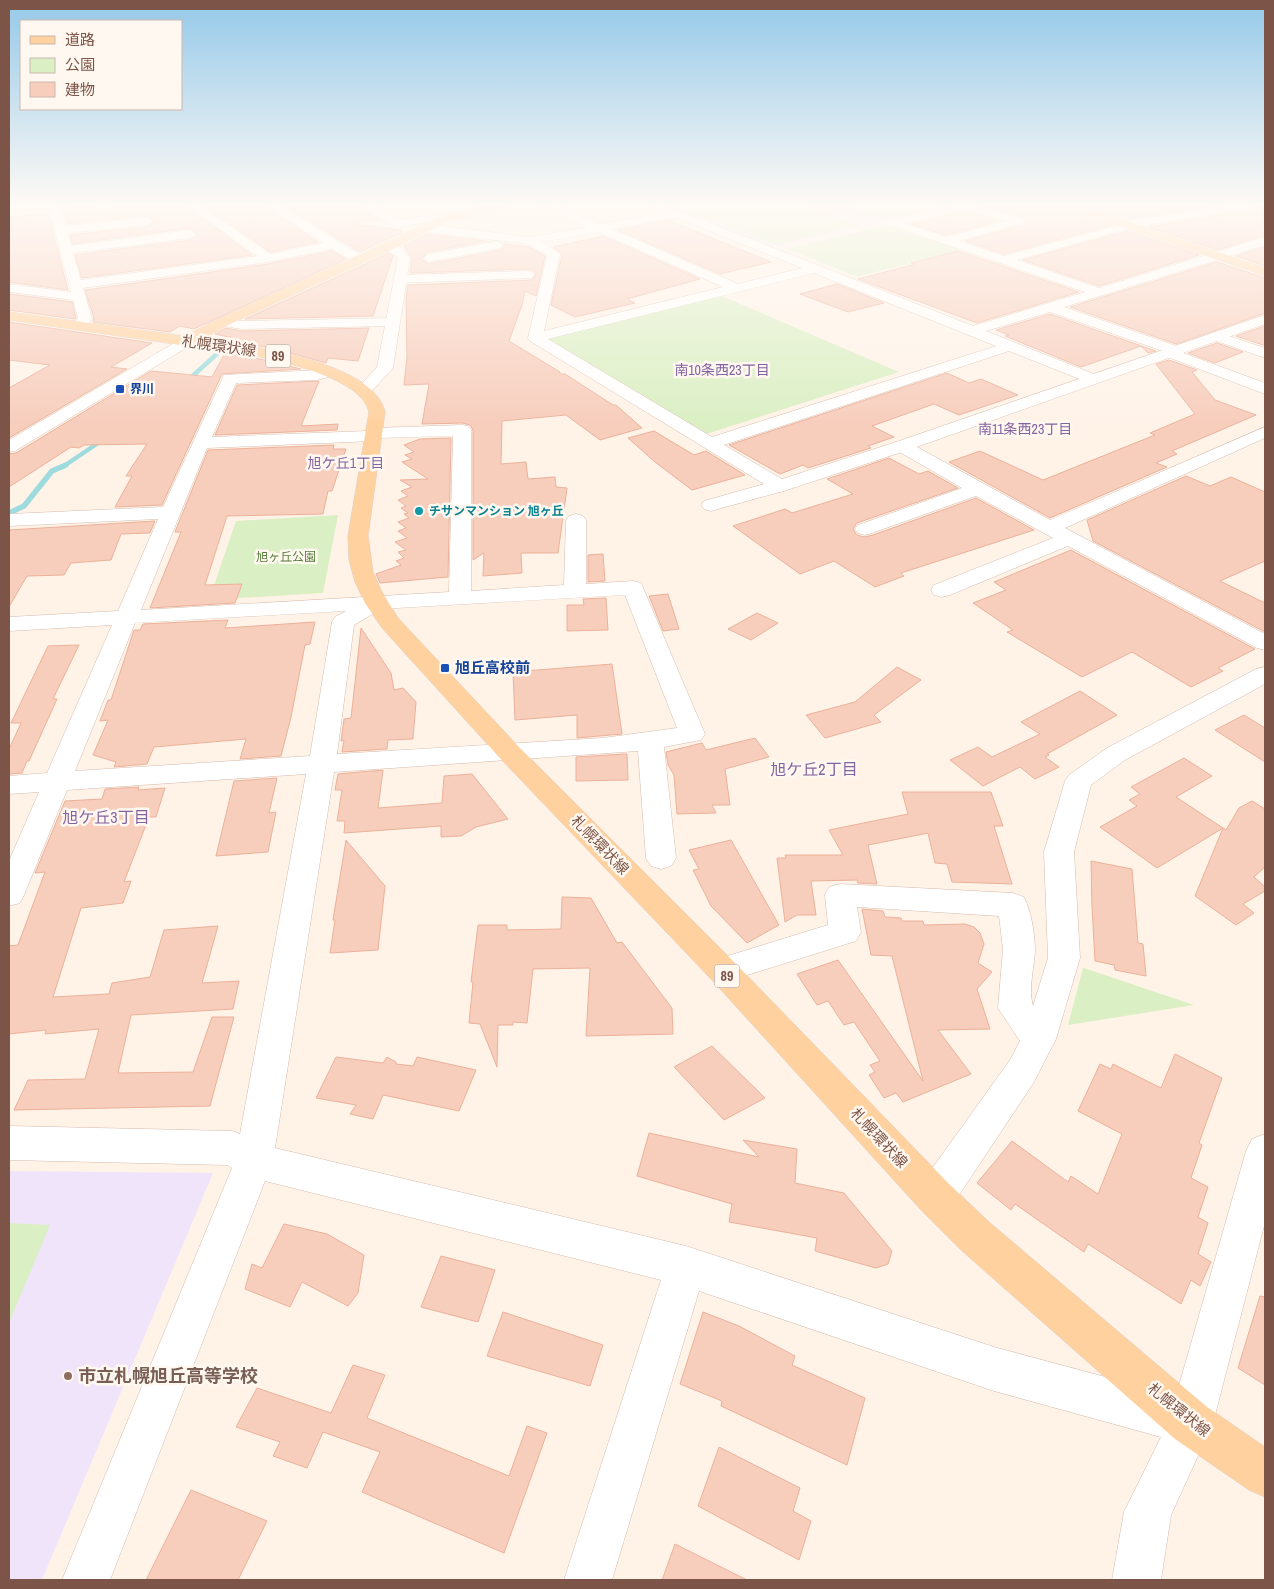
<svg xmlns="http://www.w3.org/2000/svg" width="1274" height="1589" font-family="'Archivo Narrow','Noto Sans JP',sans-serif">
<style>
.education{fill:#f0e4fb}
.green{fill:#daefc3}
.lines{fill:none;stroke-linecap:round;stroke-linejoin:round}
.stream-far1{stroke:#9edbde;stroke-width:4.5}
.stream{stroke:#9edbde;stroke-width:5.5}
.building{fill:#f7cdbc;stroke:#ecb19a}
.street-casing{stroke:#d5bbae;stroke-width:1}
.secondary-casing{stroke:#dbbcad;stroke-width:1}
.primary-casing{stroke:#dbcfcc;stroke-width:1}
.street{fill:#fff;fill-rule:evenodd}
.secondary{fill:#fff;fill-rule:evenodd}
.primary{fill:#ffd19e;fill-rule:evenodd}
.transit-dot{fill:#1a4fb4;stroke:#fff8f0;stroke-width:2}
.culture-dot{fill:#0f9aa8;stroke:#fff8f0;stroke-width:2}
.education-dot{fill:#8d6e63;stroke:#fff8f0;stroke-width:2}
.labels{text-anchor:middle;stroke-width:5;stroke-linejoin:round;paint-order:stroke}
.far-transit-label{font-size:12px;font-weight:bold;fill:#164399;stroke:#fff8f0;text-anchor:start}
.far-culture-label{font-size:12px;font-weight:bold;fill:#0d838f;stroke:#fff8f0;text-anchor:start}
.far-park-label{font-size:12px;fill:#567d3c;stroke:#fff8f0}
.shield{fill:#fff8f0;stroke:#a4867a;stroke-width:1}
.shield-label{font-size:14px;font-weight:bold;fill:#7d5548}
.far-neighbourhood-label{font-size:14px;fill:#8563a0;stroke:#fff8f0}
.street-label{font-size:15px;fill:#7d5548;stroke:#fff8f0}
.transit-label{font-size:15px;font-weight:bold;fill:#164399;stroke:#fff8f0;text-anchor:start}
.neighbourhood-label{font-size:16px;fill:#8563a0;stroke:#fff8f0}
.near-education-label{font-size:18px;font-weight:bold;fill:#785e54;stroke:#fff8f0;text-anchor:start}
</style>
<rect width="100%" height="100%" fill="#fff3e8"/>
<g class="education">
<path d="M665,205H954L772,247Z"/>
<path d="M9,1171L213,1173L42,1580H9Z"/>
</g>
<g class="green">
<path d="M680,205H801L859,225L775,245L675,206Z"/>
<path d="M845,205H949L887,219Z"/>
<path d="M883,226L891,227L960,250L857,277L788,249Z"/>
<path d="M715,293L899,372L703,435L544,337Z"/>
<path d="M338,515L323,593L209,600L236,521Z"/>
<path d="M1083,968H1084L1194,1005L1068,1025Z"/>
<path d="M9,1223L50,1225L9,1323Z"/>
</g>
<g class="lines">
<g class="stream-far1">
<path d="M187,381L218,353"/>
<path d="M64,466L104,439"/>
</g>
<path class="stream" d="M9,513L24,506L52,471L66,465"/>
</g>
<g class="building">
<path d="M93,205L95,210L140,205H185L252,255L82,278L75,255L190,240L198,235L190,228L72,244L70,235L147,227L155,222L147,215L67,224L64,212H71L69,207Z"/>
<path d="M203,205H264L318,242L270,252Z"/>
<path d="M284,205H356L379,220L353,224L402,230L401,233L360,252Z"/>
<path d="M990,205H1060L1063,209L1112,225L1004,254L965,241L1024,225L1026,222L1024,217L985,206Z"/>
<path d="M1085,205H1219L1126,219Z"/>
<path d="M1260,205H1265V235L1217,250L1149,227L1252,210Z"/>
<path d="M965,211L999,221L946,235L911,224Z"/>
<path d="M48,214L68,290L9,282V217Z"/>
<path d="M668,220L771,262L720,274L618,230Z"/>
<path d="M1128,231L1199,255L1099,286L1023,260Z"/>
<path d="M427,234L485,241L428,252L421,259L429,264L501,250L504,244L529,247L545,256L536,296L525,291L522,305L509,341L560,372V374H565L613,405H616L642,428L600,440L566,415L502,421L501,464L526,462L528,479L555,477L556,487L567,488L558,553H521L522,573L483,576L484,553L473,560V430L470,425L462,423L422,424L429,384L404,385L407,357L406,299L408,285L532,280L536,274L532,270L527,269L410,273L412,258L404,246Z"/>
<path d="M603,236L700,279L627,299L635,303L575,317L551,305L562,254L553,247Z"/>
<path d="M1265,247V266L1236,256Z"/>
<path d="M332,251L346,259L194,329L180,326L170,332L93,322L94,318L85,290L268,264Z"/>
<path d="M958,251L1079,292L977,323L858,279L916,264L911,263Z"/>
<path d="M389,253L393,256L373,316L245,319Z"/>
<path d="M1217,262L1265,278V313L1176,344L1070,307Z"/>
<path d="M837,284L884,303L848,312L800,294Z"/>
<path d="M9,294L72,302L76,318L75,319L9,310Z"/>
<path d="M1050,314L1156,351L1148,353L1141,346L1081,367L1005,336L1009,335L996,330Z"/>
<path d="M9,322L152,343L111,367L127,369L9,438V388L50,365L9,360Z"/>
<path d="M1265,326V345H1263L1236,336Z"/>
<path d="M226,328L242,331L369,328L358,361L328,358L326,363L277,349L231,341L233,338L215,334Z"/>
<path d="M1217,343L1243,352L1215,363L1188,353Z"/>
<path d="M225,353L256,358L301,369L222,374L162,505L115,507L132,476H126L147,444L84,445L79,448L71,447L9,487V454L16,453L151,371L212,377Z"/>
<path d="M1169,360L1197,370L1192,372L1215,400L1256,415L1172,451L1177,454L1156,463L1167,467L1050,518L949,462L980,451L1043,480L1155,435L1150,433L1195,414L1156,364Z"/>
<path d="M947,373L969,383L981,379L1018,395L959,415L934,404L872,426L894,437L868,446L871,448L808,468L803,465L780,474L729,445Z"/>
<path d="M319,381L301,426L338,424L337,430L215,435L237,385Z"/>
<path d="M654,431L694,455L706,451L745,475L692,490L655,462L628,438Z"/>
<path d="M451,438L448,577L380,583L376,574L401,565L396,561L404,558L398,552L406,550L395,542L407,538L398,531L406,528L398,522L409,518L404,514L408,513L401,508L406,506L398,500L408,496L401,491L412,487L400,480L428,479L402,462L412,459L405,455L414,452L404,445L420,439Z"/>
<path d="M334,445L333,449H346L332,491H328L323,514L227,516L205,585L242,584L235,603L150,608L181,532H175L208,450Z"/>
<path d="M889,458L919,474L928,471L958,488L857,523L853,529L857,535L864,537L873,535L976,498L1034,530L901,573L904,576L875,587L834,561L800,574L733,526L785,509L792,513L853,494L827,479Z"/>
<path d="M1186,476L1210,486L1231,477L1265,492V561L1220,581L1265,603V632L1093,541L1087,520Z"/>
<path d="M155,521L150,533L121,534L111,560L71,563L64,575L27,576L9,607V530Z"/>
<path d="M1071,550L1255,649L1218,668L1223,671L1191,687L1132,652L1082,677L1007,632L1013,630L973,603L1006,590L994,582Z"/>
<path d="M603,554L605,581L588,582V555Z"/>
<path d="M668,594L679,629L663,631L649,596Z"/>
<path d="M606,598L608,630L567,631V605H584L583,599Z"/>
<path d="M757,613L778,623L751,640L728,629Z"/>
<path d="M228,620L225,628L315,622L310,644L305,645L291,717L281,756L240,759L246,739L154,747L147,764L114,767L116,762L93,755L108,720L100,721L108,700H111L134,630H140L143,624Z"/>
<path d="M361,628L391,673L394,690L403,688L416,702L413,739L388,740L387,749L342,752L344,740L341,741L344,719L351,718Z"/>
<path d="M79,645L53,699H57L29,761H27L22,773L9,774V749L21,723H11L48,646Z"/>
<path d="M612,664L622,734L577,738V715L515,720L513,672Z"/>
<path d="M897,667L921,680L874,715L881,722L825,738L806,715L855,702Z"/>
<path d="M1080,691L1117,715L1047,754L1049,755L1045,757L1059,767L1035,779L1020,767L983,786L950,760L978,747L992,757L1040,734L1021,722Z"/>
<path d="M1244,715L1265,728V762L1215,730Z"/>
<path d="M755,738L769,757L725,769L730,805H712L716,813L677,814L674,775L668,765L666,752L702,743L706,750Z"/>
<path d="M625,754H627L628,780L576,781V757Z"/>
<path d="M1184,758L1212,776L1176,797L1223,828L1157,868L1100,827L1137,806L1129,800L1140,794L1131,787Z"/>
<path d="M383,770L378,808L442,803L444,776L472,774L508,819L476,827L461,836L441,837V826L344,833L345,821H337L342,790H335L338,774Z"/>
<path d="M277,778L269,813L276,812L268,852L216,856L234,781Z"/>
<path d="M139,787L138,790L165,788L156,817H149L124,882L131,881L123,903L81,908L53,997L109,994L112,983L150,977L164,930L218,926L202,983L239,981L233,1009L131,1015L118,1073L193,1072L212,1017H234L210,1106L14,1110L28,1080L85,1079L99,1029L45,1034L46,1030L9,1034V946L18,945L45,872L35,873L65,801L102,799L105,789Z"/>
<path d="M902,792H991L1003,826H994L1012,884L952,882L947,864L935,863L928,833L868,845L877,884L858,883L857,880L811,881L816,915H797L785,922L777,858H786L785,855H843L829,830L908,814Z"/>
<path d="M1252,801L1265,809V867L1254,877L1265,887V891L1243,904L1254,913L1236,925L1195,896L1223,828L1226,830L1239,808Z"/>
<path d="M346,840L385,886L378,950L330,953L335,920H333Z"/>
<path d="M731,840L779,925L747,943L711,906L693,870L699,869L689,850Z"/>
<path d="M1091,861L1132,869L1138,943L1143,944L1146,976L1115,970L1114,965L1095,961L1092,907Z"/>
<path d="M562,897L591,898L617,943L622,942L672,1008L673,1034L586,1036L590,968L533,969L527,1023L513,1022V1025H498L497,1067L480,1024L469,1023L473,982H471L478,925H507V930L561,929Z"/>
<path d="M862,909L883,911L885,917L901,918L902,921H923L924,925L965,924L974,927L980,933L984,944L978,963L992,972L977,989L990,1029L938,1030L971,1074L903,1102L896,1093L884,1098L869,1075L875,1072L870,1065L880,1061L854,1022L844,1025L828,1001L817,1005L797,974L838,960L923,1081L892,956L871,955Z"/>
<path d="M712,1046L765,1098L724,1120L674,1067Z"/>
<path d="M1175,1054L1222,1078L1199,1143L1202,1145L1191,1178L1208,1187L1198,1217L1208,1223L1198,1254L1211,1262L1200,1286L1191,1280L1181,1304L1088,1244L1084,1252L1015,1204L1011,1210L977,1183L1012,1141L1068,1182L1071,1176L1098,1194L1122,1134L1078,1111L1100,1064L1111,1069L1113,1064L1161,1088Z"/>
<path d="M336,1057L383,1063L387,1057L396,1062V1064L413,1066L417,1057L476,1070L459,1111L383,1095L373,1119L350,1114L356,1105L316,1098Z"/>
<path d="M649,1133L759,1157L743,1140L797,1149L795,1183L844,1193L892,1251L888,1264L876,1268L815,1251L817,1238L729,1222L732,1204L637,1176Z"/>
<path d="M284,1224L327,1234L364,1255L358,1293L348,1306L302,1282L290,1307L245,1289L252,1264L262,1268Z"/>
<path d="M441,1256L495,1270L478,1322L421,1307Z"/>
<path d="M1260,1296L1265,1297V1385L1238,1368Z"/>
<path d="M503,1312L603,1345L590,1386L487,1356Z"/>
<path d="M703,1312L739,1326L795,1356L792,1365L865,1398L847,1465L721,1406L722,1401L680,1384Z"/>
<path d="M353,1365L385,1375L367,1418L509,1476L527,1426L547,1433L504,1553L362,1492L380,1452L323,1432L307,1468L273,1456L280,1442L236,1427L257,1388L331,1413Z"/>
<path d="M719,1447L800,1488L793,1511L811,1521L799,1560L698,1506Z"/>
<path d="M191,1490L267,1521L238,1580H146Z"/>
<path d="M675,1544L747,1580H662Z"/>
</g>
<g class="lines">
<defs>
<g id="street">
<path d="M48,205H60L66,226L147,217L153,221L147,225L68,233L71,246L190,230L196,234L190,238L73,253L81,280L257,256L187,205H200L270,254L323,243L266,205H280L367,259L361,263C350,260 342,255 332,249L268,262L83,288L92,319C87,327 82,331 73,329L71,326L78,318L73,300L9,292V284L71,292Z"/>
<path d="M358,205H372L399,220L432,215L447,217L449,219L443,222L432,221L397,228Z"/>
<path d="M541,205H556L601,224L663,213L648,205H664L973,326L1085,292L886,224L884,222L886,220L952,205H975L1023,219L1025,221L1023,223L959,241L1004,256L1120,225L1126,221L1231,205H1258L1252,208L1135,227L1017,260L1099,288L1265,237V245L1064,307L1182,348L1185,351L1183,353L1265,383V394L1165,356L1163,351L1050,312L986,331L1099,376L1101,379L1099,382H1087L1009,351L724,445L787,482L789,486L787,490L718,509L711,511L704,509L701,505L704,501L764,484L530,341L528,338L547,255L527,244L428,232L422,228L428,224L530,237L587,227ZM965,209L1006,221L946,237L903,223ZM675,217L802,268L738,284L612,229ZM598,232L723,287L544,331L560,254L542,242ZM814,273L996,346L712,437L548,339Z"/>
<path d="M497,241L503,245L501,248L429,262L423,258L429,254Z"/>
<path d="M527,271L532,272L534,275L532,278L400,283L393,279L400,275Z"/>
<path d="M223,318L242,321L392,318L397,319L399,322L397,325L392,326L242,329L218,325L216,322L218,319Z"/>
<path d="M1216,332L1265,348V358L1211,339L1209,336L1211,333Z"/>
<path d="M330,367L336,369L338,372L336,375L317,380L236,383L212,437L367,431L374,428L462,425L468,426L471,430V591L564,585L566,520L569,516L576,514L583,516L586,520V584L633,581L641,583L705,734L701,740L664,747L676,858L671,866L661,869L651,866L646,858L638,751L334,772L275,1148L686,1246L994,1347L1176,1396L1246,1151L1252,1139L1265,1134V1222L1213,1423L1171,1515L1161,1580H1112L1124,1512L1161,1437L994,1391L699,1291L612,1580H564L661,1280L265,1181L110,1580H62L232,1168L227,1165L9,1160V1126L232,1131L240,1134L306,774L67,790L24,895L20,903L9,906V861L39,792L9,794V776L47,773L112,625L9,631V617L118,611L158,519L9,526V514L163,507L224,375L317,370ZM453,436L449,592L141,610L207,448L374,441L381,438ZM625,595L677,728L603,738L337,754L354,625L381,609ZM346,611L335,617L332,622L310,756L75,771L135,623Z"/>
<path d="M1265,427V438L1065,528L1265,634V650L1257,648L1068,546L950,595L942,597L934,595L931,590L934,585L1053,538L976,496L872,533L865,535L858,533L855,529L858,525L962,488L896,450L893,446L896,442L902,441L908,442L1050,520Z"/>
<path d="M1265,667V684L1125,760L1091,785L1074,852L1080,958L1056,1039L1034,1082L949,1210L935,1215L921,1210L916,1197L921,1184L1010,1060L1020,1041L998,1008L1003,949L999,916L857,907L861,932L856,941L722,983L711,979L706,970L711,961L828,925L825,895L829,887L840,884L1013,893L1024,897C1031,911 1035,934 1035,951C1034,968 1028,989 1033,1006L1048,958L1044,852L1065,781L1069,775L1107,748L1256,669Z"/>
</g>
<g id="secondary">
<path d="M389,242L402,248L410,258L393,368L370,393H358L356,390L377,367L398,258L383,246Z"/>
<path d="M1265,315V324L908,450L787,490L780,492L773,490L771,486L773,482L896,442Z"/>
<path d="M186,337L191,339L194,342L191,345L15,451L9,452V440L181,339Z"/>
</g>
<g id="primary">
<path d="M488,205H508L506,207L447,222L393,249L228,325L203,339C247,345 374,361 385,412L368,536L373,572L382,592L398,618L517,745L733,961L949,1184L989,1222L1207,1407L1265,1447V1497L1249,1490L1175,1439L961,1250L921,1210L711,979L499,757L382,628L365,603L355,582L349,560L348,536L369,412C362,379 285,362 256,356L9,320V312L185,336L218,319L385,243L439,217Z"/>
<path d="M1062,205H1079L1265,268V276L1064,207Z"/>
</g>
</defs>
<use href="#street" class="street-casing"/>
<use href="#secondary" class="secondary-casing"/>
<use href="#primary" class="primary-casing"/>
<use href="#street" class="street"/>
<use href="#secondary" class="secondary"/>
<use href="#primary" class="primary"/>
</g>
<linearGradient id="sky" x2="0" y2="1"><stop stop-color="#95c9e9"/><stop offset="0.48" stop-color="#fffaf5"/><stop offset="1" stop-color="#fffaf5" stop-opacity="0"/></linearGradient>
<rect width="1274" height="427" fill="url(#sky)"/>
<g class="transit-dot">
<rect x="115" y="384" width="10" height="10" rx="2.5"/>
<rect x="440" y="663" width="10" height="10" rx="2.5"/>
</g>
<circle class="culture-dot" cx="419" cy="511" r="5"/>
<circle class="education-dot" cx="68" cy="1376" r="5"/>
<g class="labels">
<g class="far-transit-label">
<text x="130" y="393">界川</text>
</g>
<g class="far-culture-label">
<text x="429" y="515">チサンマンション 旭ヶ丘</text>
</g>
<g class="far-park-label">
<text x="286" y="561">旭ヶ丘公園</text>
</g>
<g class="shield">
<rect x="265.5" y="344.5" width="25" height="23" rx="4"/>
<rect x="714.5" y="964.5" width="25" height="23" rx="4"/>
</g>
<g class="shield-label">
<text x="278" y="361">89</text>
<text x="727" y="981">89</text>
</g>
<g class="far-neighbourhood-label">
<text x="722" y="375">南10条西23丁目</text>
<text x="1025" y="434">南11条西23丁目</text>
<text x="346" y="468">旭ケ丘1丁目</text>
</g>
<g class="street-label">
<text transform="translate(219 346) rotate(8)" y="5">札幌環状線</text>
<text transform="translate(600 845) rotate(46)" y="5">札幌環状線</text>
<text transform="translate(879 1138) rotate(47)" y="5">札幌環状線</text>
<text transform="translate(1179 1410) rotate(39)" y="5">札幌環状線</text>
</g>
<g class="transit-label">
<text x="455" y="673">旭丘高校前</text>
</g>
<g class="neighbourhood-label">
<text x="814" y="775">旭ケ丘2丁目</text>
<text x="106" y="823">旭ケ丘3丁目</text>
</g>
<g class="near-education-label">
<text x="78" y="1382">市立札幌旭丘高等学校</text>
</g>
</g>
<rect width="1274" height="1589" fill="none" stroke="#7d5548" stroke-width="20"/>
<rect x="20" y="20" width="162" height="90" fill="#fff8f0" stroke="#cbb7ad"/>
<rect x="30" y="36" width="25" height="8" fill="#ffd19e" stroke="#cbb7ad"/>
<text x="65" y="45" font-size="15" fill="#7d5548">道路</text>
<rect x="30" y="58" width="25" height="15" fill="#daefc3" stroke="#cbb7ad"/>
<text x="65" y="70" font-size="15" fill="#7d5548">公園</text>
<rect x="30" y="82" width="25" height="15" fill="#f7cdbc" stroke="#cbb7ad"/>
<text x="65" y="95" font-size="15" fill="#7d5548">建物</text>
</svg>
